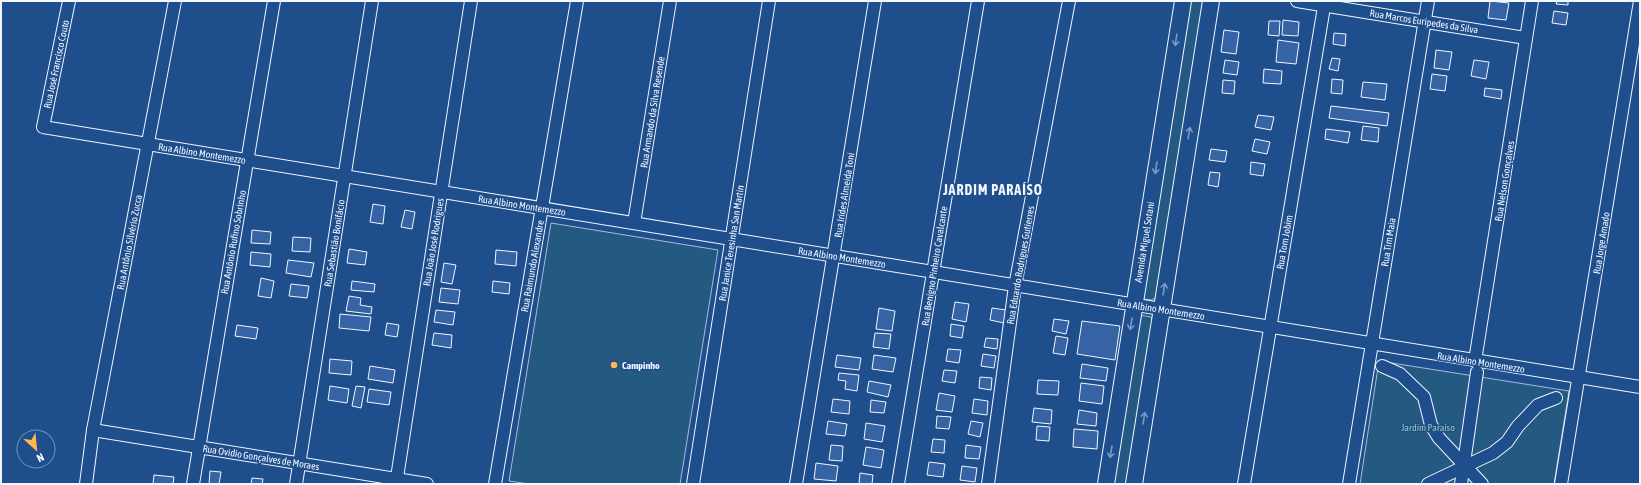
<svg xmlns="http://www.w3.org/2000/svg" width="1641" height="485" font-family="'Asap Condensed',sans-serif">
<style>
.green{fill:#245a82;stroke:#a8bbd7}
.building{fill:#3563a3;stroke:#f2f6ff}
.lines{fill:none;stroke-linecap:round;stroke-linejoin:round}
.street-casing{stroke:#f2f6ff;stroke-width:14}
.secondary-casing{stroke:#f2f6ff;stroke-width:18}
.street{stroke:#1f4e8c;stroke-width:12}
.secondary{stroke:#1f4e8c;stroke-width:16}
.oneway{stroke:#7e9ac0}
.poi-dot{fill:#ffb74d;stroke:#1f4e8c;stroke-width:1.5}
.labels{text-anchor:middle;stroke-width:3;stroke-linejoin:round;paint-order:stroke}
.street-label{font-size:10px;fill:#f2f6ff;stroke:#1f4e8c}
.poi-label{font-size:10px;font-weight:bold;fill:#f2f6ff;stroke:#1f4e8c;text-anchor:start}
.park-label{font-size:10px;fill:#97c8a6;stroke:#1f4e8c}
.district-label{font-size:14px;font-weight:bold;letter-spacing:1px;fill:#f2f6ff;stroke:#1f4e8c}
</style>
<rect width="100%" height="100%" fill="#1f4e8c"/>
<g class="green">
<path d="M1188,1H1202L1204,4L1156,297L1152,300L1144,299L1142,296Z"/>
<path d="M551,223L718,250L680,484H529L509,481Z"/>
<path d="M1140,315L1151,317L1153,321L1126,484H1110Z"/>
<path d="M1379,361L1569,391L1554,484H1360Z"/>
</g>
<g class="building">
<path d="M1490,1L1509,3L1506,20L1488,18Z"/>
<path d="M1557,1H1568V5L1556,4Z"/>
<path d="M1554,11L1568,13L1566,25L1552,23Z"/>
<path d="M1283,20L1299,22L1298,36L1282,35Z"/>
<path d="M1269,21H1280L1279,36L1268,35Z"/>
<path d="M1224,30L1239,32L1236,54L1221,52Z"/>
<path d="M1334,33L1346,34L1345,46L1333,44Z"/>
<path d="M1278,40L1299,43L1296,64L1276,62Z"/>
<path d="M1436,50L1452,52L1449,70L1434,68Z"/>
<path d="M1332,58L1340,59L1338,71L1329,69Z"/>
<path d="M1225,60L1239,62L1237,75L1223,73Z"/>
<path d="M1474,60L1489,62L1486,79L1471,76Z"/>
<path d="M1264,69L1282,71L1281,84L1263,83Z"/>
<path d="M1432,74L1447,76L1445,91L1430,89Z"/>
<path d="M1332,79L1343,80L1342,94L1331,93Z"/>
<path d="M1223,80L1235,81L1234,94L1222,93Z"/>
<path d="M1363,82L1387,84L1385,100L1361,97Z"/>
<path d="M1485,88L1502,90L1501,99L1484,96Z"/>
<path d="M1331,106L1389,113L1387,126L1329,118Z"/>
<path d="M1258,115L1274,117L1271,130L1255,127Z"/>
<path d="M1363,126L1379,128L1378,142L1361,140Z"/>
<path d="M1326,129L1350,132L1348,143L1325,139Z"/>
<path d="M1255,139L1270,142L1267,154L1252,151Z"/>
<path d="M1211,149L1227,151L1225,162L1209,160Z"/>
<path d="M1251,162L1265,164L1263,176L1250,174Z"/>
<path d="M1210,172L1220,173L1218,187L1208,185Z"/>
<path d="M373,204L385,206L383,224L370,222Z"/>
<path d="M405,210L415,212L412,229L401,227Z"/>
<path d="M252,230L271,232L270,244L251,243Z"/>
<path d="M293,237L311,238L310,252L292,251Z"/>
<path d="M349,249L367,252L365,265L347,263Z"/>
<path d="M496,250L517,252L516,266L495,264Z"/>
<path d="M251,252L271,254L270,267L250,265Z"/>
<path d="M288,260L314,263L311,277L286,273Z"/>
<path d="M444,263L456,265L452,284L441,282Z"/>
<path d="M261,278L274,281L271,298L258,296Z"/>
<path d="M352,281L375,284L374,292L351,290Z"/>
<path d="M493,281L510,283L509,294L492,292Z"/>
<path d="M291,284L309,286L307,298L289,296Z"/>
<path d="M441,288L460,290L458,304L439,302Z"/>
<path d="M349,296L361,298L360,305L372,307L371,314L346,311Z"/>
<path d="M955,302L969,304L966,322L952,319Z"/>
<path d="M879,308L895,311L892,331L876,329Z"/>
<path d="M992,308L1006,310L1004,323L990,320Z"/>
<path d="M436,310L455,312L453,325L434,322Z"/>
<path d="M340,314L371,317L369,331L339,328Z"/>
<path d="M1054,319L1069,321L1066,334L1052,331Z"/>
<path d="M1082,321L1120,326L1115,360L1077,354Z"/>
<path d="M387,323L399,325L397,337L385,335Z"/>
<path d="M951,324L964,326L962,338L950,336Z"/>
<path d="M237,325L258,328L256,339L235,336Z"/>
<path d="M434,333L452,335L451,348L432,345Z"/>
<path d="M875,333L891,334L889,349L873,347Z"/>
<path d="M1056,336L1068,338L1065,355L1053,353Z"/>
<path d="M986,338L998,339L997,349L984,347Z"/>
<path d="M948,349L961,350L959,363L946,361Z"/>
<path d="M983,354L996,356L994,368L981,366Z"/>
<path d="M837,355L861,358L859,370L835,367Z"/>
<path d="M874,355L896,358L893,372L872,369Z"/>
<path d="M330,359L352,361L351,375L329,373Z"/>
<path d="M1082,364L1108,368L1106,381L1080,378Z"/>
<path d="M370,366L395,370L393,383L368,379Z"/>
<path d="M944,370L957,371L955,383L942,381Z"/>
<path d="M839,373L859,375L857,391L845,389L846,381L838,380Z"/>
<path d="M980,377L992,378L991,390L979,388Z"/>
<path d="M1038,380L1059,381L1058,395L1037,394Z"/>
<path d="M869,381L891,385L888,397L867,392Z"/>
<path d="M1081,383L1104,386L1102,404L1079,401Z"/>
<path d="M330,386L349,389L347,403L328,400Z"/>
<path d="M356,386L365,387L361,408L352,406Z"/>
<path d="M369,389L391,392L389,405L367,402Z"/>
<path d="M939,393L955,396L952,412L936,410Z"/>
<path d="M833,399L850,401L849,414L831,412Z"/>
<path d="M974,399L988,401L987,415L972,413Z"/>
<path d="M871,400L886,402L884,413L870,412Z"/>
<path d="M1034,408L1052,410L1051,424L1032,422Z"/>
<path d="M1079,410L1097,413L1096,426L1077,424Z"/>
<path d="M937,416L951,417L949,429L936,428Z"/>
<path d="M828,421L847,424L845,436L826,434Z"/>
<path d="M971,421L983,423L980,437L968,434Z"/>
<path d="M866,423L885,426L882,442L864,439Z"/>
<path d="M1037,426L1050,427L1049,441L1036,440Z"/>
<path d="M1074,429L1098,431L1097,449L1073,447Z"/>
<path d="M933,439L945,440L944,453L931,452Z"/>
<path d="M831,445L843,446L842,461L829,460Z"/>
<path d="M966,445L981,447L979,459L965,458Z"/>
<path d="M866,447L884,450L881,468L863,465Z"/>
<path d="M929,462L945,464L943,477L927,475Z"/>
<path d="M816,463L838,466L836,481L814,479Z"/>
<path d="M962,466L977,468L975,482L960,480Z"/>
<path d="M210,471L221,472L219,484H209Z"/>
<path d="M860,473L873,475L872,484H859Z"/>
<path d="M154,475L174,477L173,484H153Z"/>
<path d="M252,478L263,479L262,484H251Z"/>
</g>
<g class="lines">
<defs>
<g id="street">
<path d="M69,1L43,127L1640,387"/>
<path d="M1297,1L1526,38"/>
<path d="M634,223L670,1"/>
<path d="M1475,361L1532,1"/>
<path d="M1382,366L1400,374L1424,397L1431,425L1439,438L1482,484"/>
<path d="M93,430L427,484"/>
<path d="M86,484L93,430L175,1"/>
<path d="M193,484L274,1"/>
<path d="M296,484L372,1"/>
<path d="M396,484L471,1"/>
<path d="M495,484L577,1"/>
<path d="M693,484L769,1"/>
<path d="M796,484L875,1"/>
<path d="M898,484L978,1"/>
<path d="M988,484L1015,286L1069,1"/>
<path d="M1244,484L1325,1"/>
<path d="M1349,484L1428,1"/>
<path d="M1428,484L1493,453L1507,442L1518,426L1538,405L1556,398"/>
<path d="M1461,484L1477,372"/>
<path d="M1561,484L1640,1"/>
</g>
<g id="secondary">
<path d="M1106,484L1183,1"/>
<path d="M1134,484L1211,1"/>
</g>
</defs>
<use href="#street" class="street-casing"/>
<use href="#secondary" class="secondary-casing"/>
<use href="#street" class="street"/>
<use href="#secondary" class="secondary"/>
</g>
<defs><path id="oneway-shaft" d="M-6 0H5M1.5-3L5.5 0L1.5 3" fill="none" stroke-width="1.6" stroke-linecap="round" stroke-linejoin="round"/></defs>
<g class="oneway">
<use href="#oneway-shaft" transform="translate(1176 40) rotate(99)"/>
<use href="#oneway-shaft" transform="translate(1189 133) rotate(-81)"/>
<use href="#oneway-shaft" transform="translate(1156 168) rotate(99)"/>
<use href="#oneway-shaft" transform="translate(1164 289) rotate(-81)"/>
<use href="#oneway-shaft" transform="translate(1131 324) rotate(99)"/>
<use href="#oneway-shaft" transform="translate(1144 418) rotate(-81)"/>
<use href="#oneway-shaft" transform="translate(1111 452) rotate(99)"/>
</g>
<circle class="poi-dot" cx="614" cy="365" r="4"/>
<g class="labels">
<g class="street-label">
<text transform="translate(1424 21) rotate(9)" y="4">Rua Marcos Euripedes da Silva</text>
<text transform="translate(56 64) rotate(-78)" y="4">Rua José Francisco Couto</text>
<text transform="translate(652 112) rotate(-81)" y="4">Rua Armando da Silva Resende</text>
<text transform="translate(202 153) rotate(9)" y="4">Rua Albino Montemezzo</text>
<text transform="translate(1504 181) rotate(-81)" y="4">Rua Nelson Gonçalves</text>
<text transform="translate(844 195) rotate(-81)" y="4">Rua Irides Almeida Toni</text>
<text transform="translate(522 205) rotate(9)" y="4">Rua Albino Montemezzo</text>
<text transform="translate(129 242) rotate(-79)" y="4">Rua Antônio Silvério Zucca</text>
<text transform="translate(233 242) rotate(-80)" y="4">Rua Antônio Rufino Sobrinho</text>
<text transform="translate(433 242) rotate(-81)" y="4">Rua João José Rodrigues</text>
<text transform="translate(1144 242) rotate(-81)" y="4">Avenida Miguel Sotani</text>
<text transform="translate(1284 242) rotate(-80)" y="4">Rua Tom Jobim</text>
<text transform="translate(1388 242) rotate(-81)" y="4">Rua Tim Maia</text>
<text transform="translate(334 243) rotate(-81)" y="4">Rua Sebastião Bonifácio</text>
<text transform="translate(731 243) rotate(-81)" y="4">Rua Janice Teresinha San Martin</text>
<text transform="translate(1601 243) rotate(-81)" y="4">Rua Jorge Amado</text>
<text transform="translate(842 257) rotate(9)" y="4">Rua Albino Montemezzo</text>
<text transform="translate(1020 265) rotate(-80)" y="4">Rua Eduardo Rodrigues Gutierres</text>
<text transform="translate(532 266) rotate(-80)" y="4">Rua Raimundo Alexandre</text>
<text transform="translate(934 266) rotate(-81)" y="4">Rua Benigno Pinheiro Cavalcante</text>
<text transform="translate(1161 309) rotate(9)" y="4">Rua Albino Montemezzo</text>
<text transform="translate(1481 362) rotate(9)" y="4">Rua Albino Montemezzo</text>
<text transform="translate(261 457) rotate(9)" y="4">Rua Ovidio Gonçalves de Moraes</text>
</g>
<g class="poi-label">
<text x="622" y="369">Campinho</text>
</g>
<g class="park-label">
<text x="1428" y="431">Jardim Paraíso</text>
</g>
<g class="district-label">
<text x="993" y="195">JARDIM PARAÍSO</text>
</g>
</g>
<rect width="1641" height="485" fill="none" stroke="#f2f6ff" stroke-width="4"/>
<g transform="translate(36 449) rotate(153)"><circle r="19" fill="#1f4e8c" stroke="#7391ba"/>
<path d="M0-3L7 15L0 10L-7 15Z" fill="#ffb74d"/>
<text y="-6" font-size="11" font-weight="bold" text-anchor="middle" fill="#f2f6ff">N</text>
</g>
</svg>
